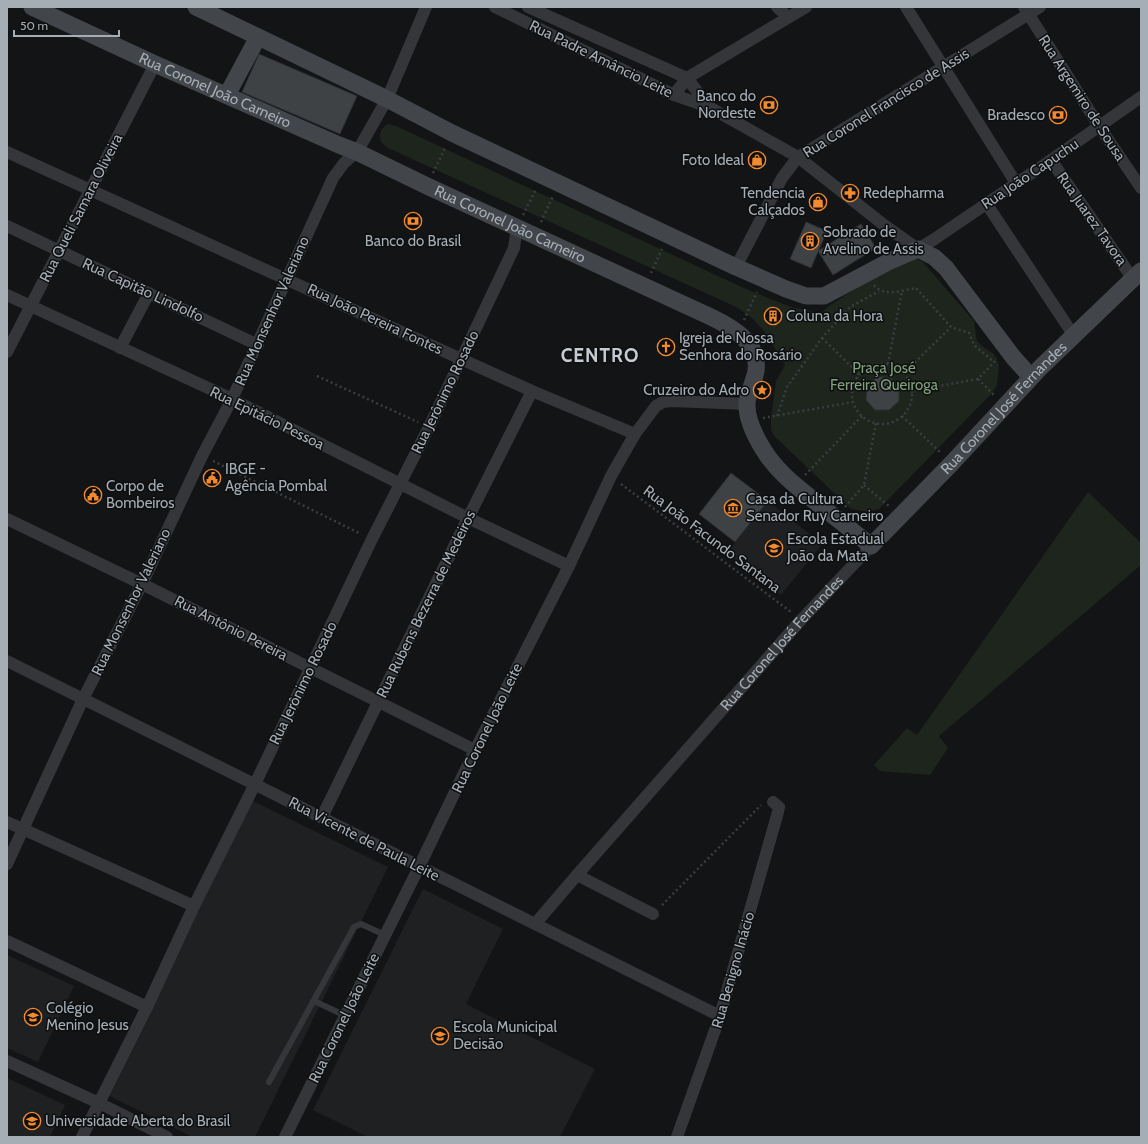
<svg xmlns="http://www.w3.org/2000/svg" width="1148" height="1144" font-family="Cabin,sans-serif">
<style>
.built{fill:#1f2022}
.green{fill:#1e251d}
.building{fill:#3f4245;stroke:#2d2e31}
.lines{fill:none;stroke-linecap:round;stroke-linejoin:round}
.path{stroke:#3a3d41;stroke-width:2.5;stroke-dasharray:2 3;stroke-linecap:butt}
.service{stroke:#34363a;stroke-width:6}
.minor{stroke:#34363a;stroke-width:12}
.secondary{stroke:#42464a;stroke-width:17}
.labels{text-anchor:middle;stroke-width:3;stroke-linejoin:round;paint-order:stroke}
.street-label{font-size:15px;fill:#a5adb5;stroke:#0e0f10}
.poi-label{font-size:15px;fill:#a5adb5;stroke:#0e0f10;text-anchor:start}
.park-label{font-size:15px;fill:#80a17b;stroke:#0e0f10}
.district-label{font-size:19px;font-weight:bold;letter-spacing:1px;fill:#c6cbd1;stroke:#0e0f10}
</style>
<rect width="100%" height="100%" fill="#131415"/>
<g class="built">
<path d="M768,501L822,544L781,595L727,553Z"/>
<path d="M247,798L388,867L255,1137H193L101,1092Z"/>
<path d="M423,889L503,929L466,1004L595,1069L560,1137H368L313,1110Z"/>
<path d="M7,955L74,986L38,1062L7,1048Z"/>
<path d="M7,1078L65,1105L50,1137H7Z"/>
</g>
<g class="green">
<path d="M388,124L396,126L746,289L791,307L821,313L829,306L900,259H917L923,262L929,269L974,321L977,341L983,347L994,354L997,359L999,366L997,385L993,392L879,509L868,512L851,509L773,435L771,428V417L776,381L785,365L764,331L751,317L736,307L388,148L381,142C379,133 380,129 388,124Z"/>
<path d="M1088,492L1141,543V565L939,736L948,748L930,775L880,771L874,765L907,728L917,735Z"/>
</g>
<g class="building">
<path d="M259,54L357,96L340,134L242,92Z"/>
<path d="M806,222L827,231L811,268L790,259Z"/>
<path d="M861,224L876,248L833,275L818,251Z"/>
<path d="M770,306L783,313L776,326L763,319Z"/>
<path d="M877,377H890L899,387V401L889,410H875L866,400L867,386Z"/>
<path d="M731,473L768,501L735,542L699,514Z"/>
</g>
<g class="lines">
<g class="path">
<path d="M433,173L446,146"/>
<path d="M523,215L536,189"/>
<path d="M541,222L553,196"/>
<path d="M651,273L662,249"/>
<path d="M874,285C885,298 902,290 916,288L951,327L969,333L974,345L994,362"/>
<path d="M744,320L757,292"/>
<path d="M822,338L859,374"/>
<path d="M888,364L902,290"/>
<circle cx="882" cy="394" r="30"/>
<path d="M904,373L951,327"/>
<path d="M317,376L418,422"/>
<path d="M978,379L995,396"/>
<path d="M912,391L978,379L995,361"/>
<path d="M777,416L787,387L822,338L850,307L879,291"/>
<path d="M902,416L941,453"/>
<path d="M763,418L853,402"/>
<path d="M213,461L361,534"/>
<path d="M805,475L862,416"/>
<path d="M621,484L791,612"/>
<path d="M864,485L890,507"/>
<path d="M845,507L864,485L876,423"/>
<path d="M662,905L761,805"/>
</g>
<g class="service">
<path d="M314,1001L346,1016"/>
<path d="M269,1082L354,927L361,924L385,935"/>
</g>
<g class="minor">
<path d="M495,7L674,95L709,107L798,157L884,225L918,249L933,240L1051,160L1141,97"/>
<path d="M528,7L687,78L709,107"/>
<path d="M777,7L788,17"/>
<path d="M906,7L1016,183"/>
<path d="M1024,7L1099,126L1141,188"/>
<path d="M674,95L687,78L806,7"/>
<path d="M7,152L461,359L532,391L635,434"/>
<path d="M1051,160L1133,279"/>
<path d="M986,203L1074,336"/>
<path d="M7,226L258,345"/>
<path d="M736,267L782,178L798,157L1040,7"/>
<path d="M7,295L232,399L468,518L569,566"/>
<path d="M120,348L149,293"/>
<path d="M7,352L155,64"/>
<path d="M7,519L142,584L475,750"/>
<path d="M7,661L720,1016"/>
<path d="M322,817L468,518L532,391"/>
<path d="M7,822L194,906"/>
<path d="M7,864L83,699L142,584L202,456L232,399L333,178L344,163L357,152L387,99L426,7"/>
<path d="M577,875L653,914"/>
<path id="s1" d="M535,924L577,875L801,620L871,546"/>
<path d="M7,941L147,1007"/>
<path d="M7,1061L99,1103L167,1137"/>
<path d="M82,1137L147,1007L194,906L255,784L372,539L429,427L514,248L517,227"/>
<path d="M285,1137L419,867L475,750L569,566L611,476L635,434L656,406L663,402L671,401L747,404"/>
<path d="M677,1137L720,1016L778,812L779,807L773,802"/>
</g>
<g class="secondary">
<path id="s2" d="M32,7L155,64L339,145L357,152L427,186L711,317C732,327 760,343 756,371C754,382 748,392 747,403C746,419 755,436 763,449C776,471 796,486 816,502C835,517 853,531 871,546L952,463L1040,368L1141,271"/>
<path d="M196,7L387,99L452,133L736,267L786,289L806,296H824L888,262L918,249L934,257L946,268L1013,357L1031,377"/>
<path d="M227,95L258,37"/>
</g>
</g>
<defs>
<symbol id="bank-ring" viewBox="-11 -11 22 22"><circle r="9.5" fill="#0e0f10" stroke="#f38a2e" stroke-width="1.5"/><path d="M-6-4H6V4H-6ZM0-2.3a2.3 2.3 0 1 0 0 4.6a2.3 2.3 0 1 0 0-4.6Z" fill="#f38a2e"/></symbol>
<symbol id="shop-ring" viewBox="-11 -11 22 22"><circle r="9.5" fill="#0e0f10" stroke="#f38a2e" stroke-width="1.5"/><path d="M-5-2.5h2.3a2.7 3.5 0 0 1 5.4 0H5L5.5 6h-11ZM-1.5-2.5h3a1.5 2.3 0 0 0-3 0Z" fill="#f38a2e"/></symbol>
<symbol id="pharmacy-ring" viewBox="-11 -11 22 22"><circle r="9.5" fill="#0e0f10" stroke="#f38a2e" stroke-width="1.5"/><path d="M-2-6h4v4h4v4h-4v4h-4v-4h-4v-4h4Z" fill="#f38a2e"/></symbol>
<symbol id="building-ring" viewBox="-11 -11 22 22"><circle r="9.5" fill="#0e0f10" stroke="#f38a2e" stroke-width="1.5"/><path d="M-4-6H4V6H1V3H-1V6H-4ZM-2.5-4.3h1.7v1.8h-1.7ZM.8-4.3h1.7v1.8H.8ZM-2.5-1h1.7V.8h-1.7ZM.8-1h1.7V.8H.8Z" fill="#f38a2e"/></symbol>
<symbol id="church-ring" viewBox="-11 -11 22 22"><circle r="9.5" fill="#0e0f10" stroke="#f38a2e" stroke-width="1.5"/><path d="M-1.2-6h2.4v3.5h3.3v2.4h-3.3V6h-2.4V-.1h-3.3v-2.4h3.3Z" fill="#f38a2e"/></symbol>
<symbol id="sight-ring" viewBox="-11 -11 22 22"><circle r="9.5" fill="#0e0f10" stroke="#f38a2e" stroke-width="1.5"/><path d="M0-6L1.8-2.2L6-1.7L2.9 1.2L3.7 5.4L0 3.3L-3.7 5.4L-2.9 1.2L-6-1.7L-1.8-2.2Z" fill="#f38a2e"/></symbol>
<symbol id="civic-ring" viewBox="-11 -11 22 22"><circle r="9.5" fill="#0e0f10" stroke="#f38a2e" stroke-width="1.5"/><path d="M-.6-6.5H3V-4.5H.6V-3L4-1V1h2V6H-6V1h2V-1L-.6-3ZM-1.2 2.5V6h2.4V2.5Z" fill="#f38a2e"/></symbol>
<symbol id="museum-ring" viewBox="-11 -11 22 22"><circle r="9.5" fill="#0e0f10" stroke="#f38a2e" stroke-width="1.5"/><path d="M0-6L6-3V-2H-6V-3ZM-5-1h2V3h-2ZM-1-1h2V3h-2ZM3-1h2V3H3ZM-6 4H6V6H-6Z" fill="#f38a2e"/></symbol>
<symbol id="school-ring" viewBox="-11 -11 22 22"><circle r="9.5" fill="#0e0f10" stroke="#f38a2e" stroke-width="1.5"/><path d="M0-5L7-2L0 1L-7-2ZM-4 1L0 2.5L4 1V4Q0 6-4 4Z" fill="#f38a2e"/></symbol>
</defs>
<g fill-rule="evenodd">
<use href="#bank-ring" x="759" y="95" width="20" height="20"/>
<use href="#bank-ring" x="1048" y="105" width="20" height="20"/>
<use href="#shop-ring" x="747" y="150" width="20" height="20"/>
<use href="#pharmacy-ring" x="840" y="183" width="20" height="20"/>
<use href="#shop-ring" x="808" y="192" width="20" height="20"/>
<use href="#bank-ring" x="403" y="211" width="20" height="20"/>
<use href="#building-ring" x="800" y="231" width="20" height="20"/>
<use href="#building-ring" x="763" y="306" width="20" height="20"/>
<use href="#church-ring" x="656" y="337" width="20" height="20"/>
<use href="#sight-ring" x="752" y="380" width="20" height="20"/>
<use href="#civic-ring" x="202" y="468" width="20" height="20"/>
<use href="#civic-ring" x="83" y="485" width="20" height="20"/>
<use href="#museum-ring" x="723" y="498" width="20" height="20"/>
<use href="#school-ring" x="764" y="538" width="20" height="20"/>
<use href="#school-ring" x="23" y="1007" width="20" height="20"/>
<use href="#school-ring" x="430" y="1026" width="20" height="20"/>
<use href="#school-ring" x="22" y="1111" width="20" height="20"/>
</g>
<g class="labels">
<g class="street-label">
<text transform="translate(601 59) rotate(26)" y="5">Rua Padre Amâncio Leite</text>
<text dy="5" stroke="none"><textPath href="#s2" startOffset="201">Rua Coronel João Carneiro</textPath></text>
<text transform="translate(1082 98) rotate(57)" y="5">Rua Argemiro de Sousa</text>
<text transform="translate(886 103) rotate(-32)" y="5">Rua Coronel Francisco de Assis</text>
<text transform="translate(1030 174) rotate(-34)" y="5">Rua João Capuchu</text>
<text transform="translate(81 208) rotate(-63)" y="5">Rua Queli Samara Oliveira</text>
<text transform="translate(1092 219) rotate(55)" y="5">Rua Juarez Tavora</text>
<text dy="5" stroke="none"><textPath href="#s2" startOffset="525">Rua Coronel João Carneiro</textPath></text>
<text transform="translate(143 290) rotate(25)" y="5">Rua Capitão Lindolfo</text>
<text transform="translate(272 311) rotate(-66)" y="5">Rua Monsenhor Valeriano</text>
<text transform="translate(375 319) rotate(25)" y="5">Rua João Pereira Fontes</text>
<text transform="translate(445 392) rotate(-64)" y="5">Rua Jerônimo Rosado</text>
<text dy="5" stroke="none"><textPath href="#s2" startOffset="1242">Rua Coronel José Fernandes</textPath></text>
<text transform="translate(267 418) rotate(26)" y="5">Rua Epitácio Pessoa</text>
<text transform="translate(712 539) rotate(37)" y="5">Rua João Facundo Santana</text>
<text transform="translate(131 602) rotate(-64)" y="5">Rua Monsenhor Valeriano</text>
<text transform="translate(426 604) rotate(-64)" y="5">Rua Rubens Bezerra de Medeiros</text>
<text transform="translate(231 628) rotate(27)" y="5">Rua Antônio Pereira</text>
<text dy="5" stroke="none"><textPath href="#s1" startOffset="374">Rua Coronel José Fernandes</textPath></text>
<text transform="translate(303 683) rotate(-64)" y="5">Rua Jerônimo Rosado</text>
<text transform="translate(487 728) rotate(-64)" y="5">Rua Coronel João Leite</text>
<text transform="translate(364 839) rotate(27)" y="5">Rua Vicente de Paula Leite</text>
<text transform="translate(733 970) rotate(-74)" y="5">Rua Benigno Inácio</text>
<text transform="translate(344 1018) rotate(-64)" y="5">Rua Coronel João Leite</text>
</g>
<g class="poi-label">
<text x="756" y="101" text-anchor="end">Banco do<tspan x="756" dy="17">Nordeste</tspan></text>
<text x="1045" y="120" text-anchor="end">Bradesco</text>
<text x="744" y="165" text-anchor="end">Foto Ideal</text>
<text x="805" y="198" text-anchor="end">Tendencia<tspan x="805" dy="17">Calçados</tspan></text>
<text x="863" y="198">Redepharma</text>
<text x="823" y="237">Sobrado de<tspan x="823" dy="17">Avelino de Assis</tspan></text>
<text x="413" y="246" text-anchor="middle">Banco do Brasil</text>
<text x="786" y="321">Coluna da Hora</text>
<text x="679" y="343">Igreja de Nossa<tspan x="679" dy="17">Senhora do Rosário</tspan></text>
<text x="749" y="395" text-anchor="end">Cruzeiro do Adro</text>
<text x="225" y="474">IBGE -<tspan x="225" dy="17">Agência Pombal</tspan></text>
<text x="106" y="491">Corpo de<tspan x="106" dy="17">Bombeiros</tspan></text>
<text x="746" y="504">Casa da Cultura<tspan x="746" dy="17">Senador Ruy Carneiro</tspan></text>
<text x="787" y="544">Escola Estadual<tspan x="787" dy="17">João da Mata</tspan></text>
<text x="46" y="1013">Colégio<tspan x="46" dy="17">Menino Jesus</tspan></text>
<text x="453" y="1032">Escola Municipal<tspan x="453" dy="17">Decisão</tspan></text>
<text x="45" y="1126">Universidade Aberta do Brasil</text>
</g>
<g class="park-label">
<text x="884" y="373">Praça José<tspan x="884" dy="17">Ferreira Queiroga</tspan></text>
</g>
<g class="district-label">
<text x="600" y="362">CENTRO</text>
</g>
</g>
<rect width="1148" height="1144" fill="none" stroke="#a5adb5" stroke-width="16"/>
<path d="M14 30v6h105v-6" fill="none" stroke="#a5adb5" stroke-width="2"/>
<text x="20" y="30" font-size="12" fill="#a5adb5" stroke="#0e0f10" stroke-width="3" paint-order="stroke">50 m</text>
</svg>
